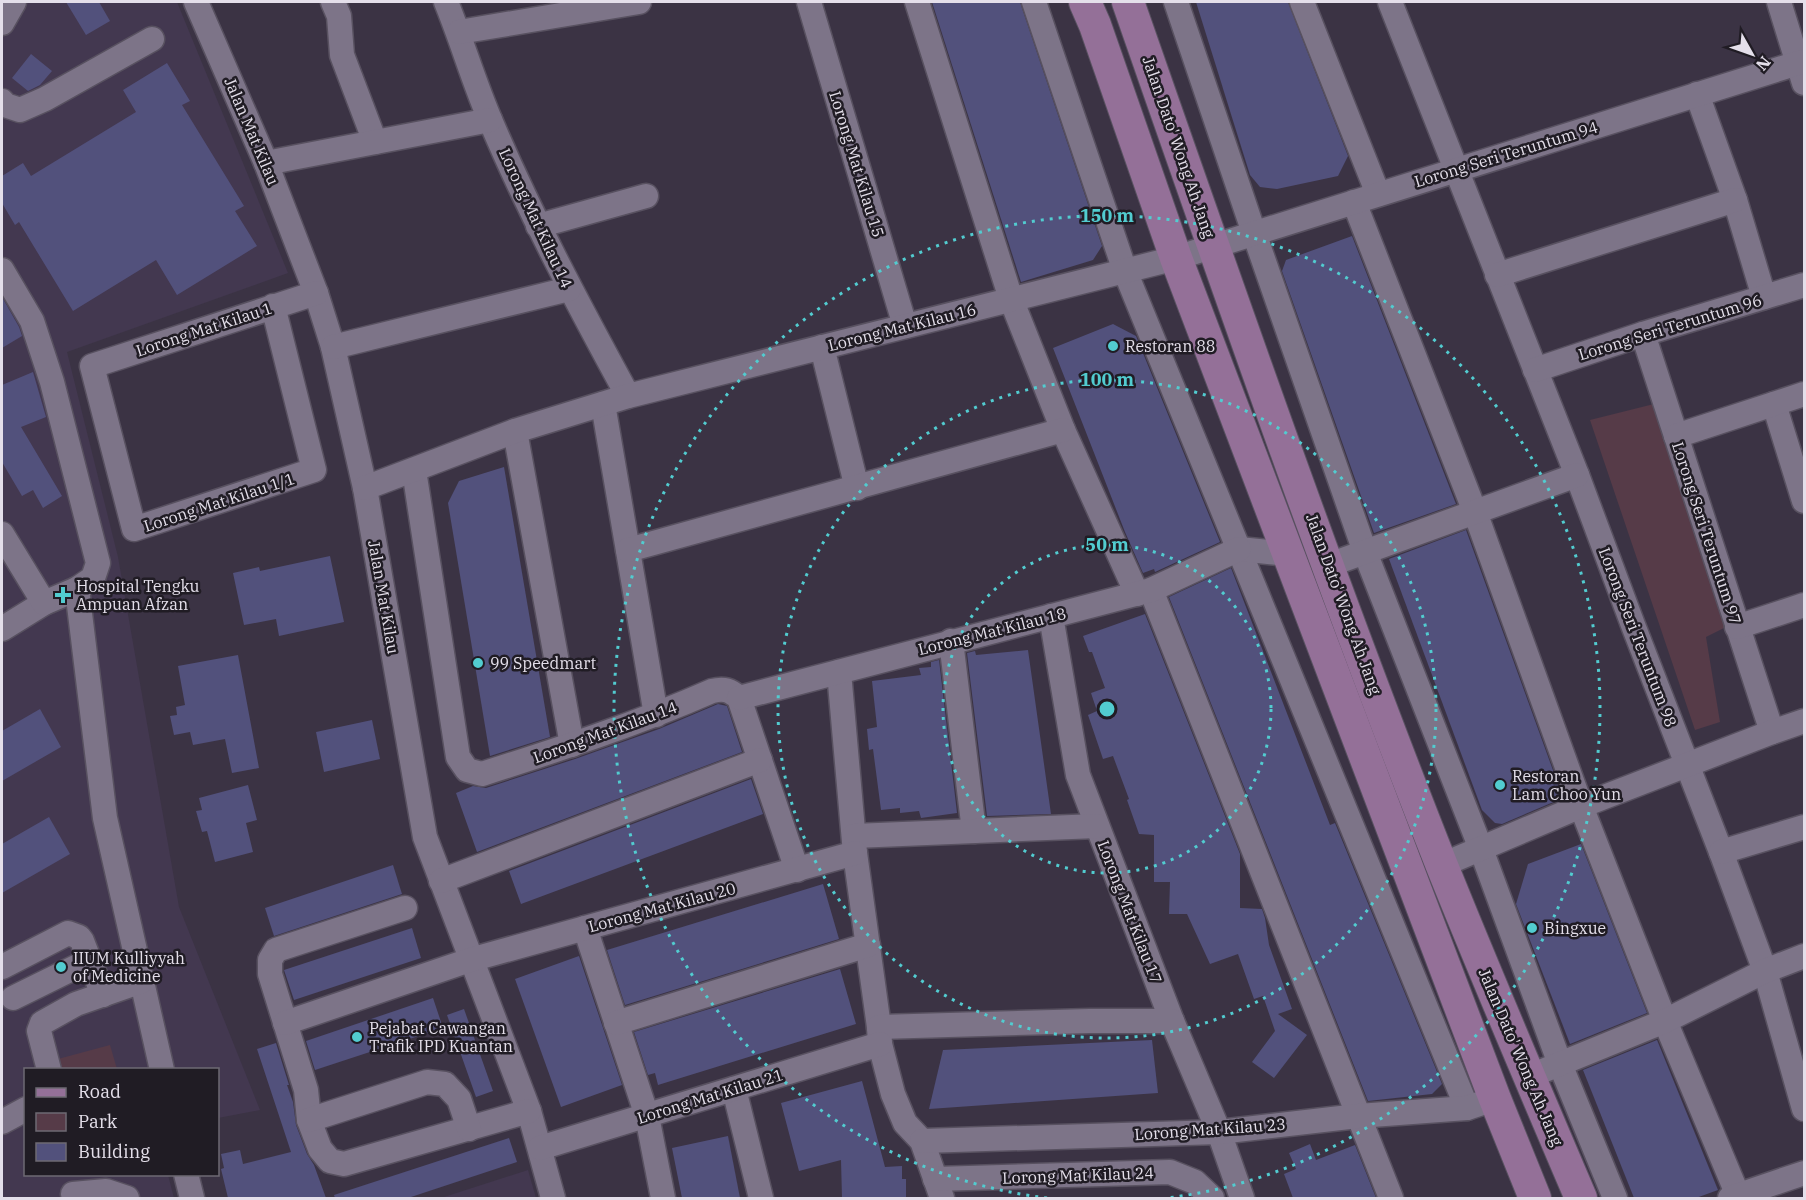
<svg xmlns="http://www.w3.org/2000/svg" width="1806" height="1200" font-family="'IBM Plex Serif',serif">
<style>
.built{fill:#433850}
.green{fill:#563b48}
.building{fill:#52517c}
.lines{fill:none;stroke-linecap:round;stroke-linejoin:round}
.minor-casing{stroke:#585160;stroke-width:27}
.major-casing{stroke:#585160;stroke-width:34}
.minor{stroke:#7d7488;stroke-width:24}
.major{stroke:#947098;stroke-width:32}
.ring{fill:none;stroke:#52ccd0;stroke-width:3;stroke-dasharray:3 6}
.poi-dot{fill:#52ccd0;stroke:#201c24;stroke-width:2}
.labels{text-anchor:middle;stroke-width:5;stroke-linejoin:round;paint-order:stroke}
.street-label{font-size:16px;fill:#e4dfea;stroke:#201c24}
.poi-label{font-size:16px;fill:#e4dfea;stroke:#201c24;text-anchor:start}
.centre{fill:#52ccd0;stroke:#201c24;stroke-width:3}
.ring-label{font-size:18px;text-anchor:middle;font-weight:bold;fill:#52ccd0;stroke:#201c24;stroke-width:5;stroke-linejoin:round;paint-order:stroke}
</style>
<rect width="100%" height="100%" fill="#3b3344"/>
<g class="built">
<path d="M2,2H177L288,273L67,352L118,557L179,907L260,1110L218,1118V1070H26V1174L168,1175L174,1198H2Z"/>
<path d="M528,1170L536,1198H441Z"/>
</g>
<g class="green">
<path d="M1654,404L1726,627L1706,637L1720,722L1695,730L1590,420Z"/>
<path d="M110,1045L117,1069H61L58,1059Z"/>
</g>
<g class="building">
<path d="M66,2H99L110,21L86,35Z"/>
<path d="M932,2H1020L1102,246L1093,260L1021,282Z"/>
<path d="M1196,2H1288L1348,156L1338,176L1277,189L1260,187L1250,175Z"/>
<path d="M31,54L52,71L40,85L28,91L12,78Z"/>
<path d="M167,63L190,101L182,105L244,206L235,211L257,246L177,295L156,260L73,311L19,222L15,225L2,203V176L23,163L31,176L136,112L123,90Z"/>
<path d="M1352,236L1456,504L1374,533L1282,271L1286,260Z"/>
<path d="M2,297L19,327L22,336L2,348Z"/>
<path d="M1113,324L1136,336L1220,542L1155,572L1154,569L1143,573L1125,532L1053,348Z"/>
<path d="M33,372L46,417L21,427L62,496L43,508L33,490L22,496L2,462V385Z"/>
<path d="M504,467L550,737L490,756L448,503L459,481Z"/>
<path d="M1466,530L1563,798L1502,824L1495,823L1482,810L1389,559Z"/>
<path d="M330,556L344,622L279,636L276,619L244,625L233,573L259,567L260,571Z"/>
<path d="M1231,568L1330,825L1335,823L1442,1084L1432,1094L1368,1101L1169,597Z"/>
<path d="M1145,614L1240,854V908L1262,909L1265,918L1269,945L1292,1009L1278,1014L1307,1035L1274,1078L1252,1062L1275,1031L1263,996L1254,999L1238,954L1210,964L1187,914H1169L1170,882H1154V835L1139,834L1127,800L1129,799L1113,756L1103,759L1088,715L1097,711L1091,693L1105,688L1092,652H1089L1083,636Z"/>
<path d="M1028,650L1051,814L987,816L967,653L975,651L976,655Z"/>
<path d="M238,655L259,768L232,773L225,739L193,745L190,732L174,735L170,716L177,715L176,707L185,705L178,666Z"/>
<path d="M939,660L957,813L921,818L919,811L900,813V808L881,810L873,749L869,750L867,729L877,727L872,681L921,675L919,668L931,667V662Z"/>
<path d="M718,704L727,706L742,752L477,852L456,793L473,786L486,788L575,759L659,729Z"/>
<path d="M40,709L61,747L2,781V731Z"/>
<path d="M372,720L380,759L324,772L316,732Z"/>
<path d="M751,779L763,814L521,904L509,871Z"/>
<path d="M248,785L257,820L246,823L253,852L215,862L207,831L202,832L196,811L202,810L199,798Z"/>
<path d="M49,817L70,854L2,893V844Z"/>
<path d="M1581,844L1647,1013L1570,1044L1516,904L1528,864Z"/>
<path d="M393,865L402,894L274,936L265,908Z"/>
<path d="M823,884L839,939L625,1005L607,950Z"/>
<path d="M412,928L421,958L294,1000L284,970Z"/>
<path d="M579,956L622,1085L561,1107L515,979Z"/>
<path d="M840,969L856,1024L658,1085L655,1073L648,1075L634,1032Z"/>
<path d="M433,998L443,1028L315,1070L306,1041Z"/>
<path d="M464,1009L493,1091L476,1097L447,1015Z"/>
<path d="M1152,1040L1158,1093L929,1109L943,1050Z"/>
<path d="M1657,1040L1718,1190L1696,1198H1634L1583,1070Z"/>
<path d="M276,1043L289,1085H287L293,1102L296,1125L307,1154L314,1165L326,1198H228L221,1169L224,1168L221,1154L240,1150L243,1164L291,1152L257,1049Z"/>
<path d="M862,1081L885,1167L902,1166V1179H906V1198H842L841,1160L799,1171L781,1103Z"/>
<path d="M728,1136L740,1198H682L672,1148Z"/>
<path d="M509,1138L517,1162L408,1198H335L334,1195Z"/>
<path d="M1310,1144L1316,1160L1355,1145L1376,1198H1293L1284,1174L1296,1169L1289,1153Z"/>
</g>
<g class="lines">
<defs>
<g id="minor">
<path d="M196,2L266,163L316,293L333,347L365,488L425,837L529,1111L553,1198"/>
<path d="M333,2L339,16L342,55L375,142"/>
<path d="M446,2C462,41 474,83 491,122C531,216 579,306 628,396"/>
<path d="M809,2L905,326"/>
<path d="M917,2L1011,299L1063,430L1137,594"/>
<path d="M1034,2L1125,271L1467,1108"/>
<path d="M1176,2L1254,233L1365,552L1481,849L1560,1064L1615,1198"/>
<path d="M1302,2L1378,194"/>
<path d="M1390,2L1577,475L1633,625L1721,852L1765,971L1804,1109"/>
<path d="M1779,2L1804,83"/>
<path d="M2,23L14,2"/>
<path d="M459,32L639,2"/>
<path d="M1697,94L1735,200L1764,297"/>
<path d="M2,101L5,105L20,110L45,99L152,39"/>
<path d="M266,163L490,120"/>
<path d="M1354,202L1475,512L1581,806L1665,1021L1739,1198"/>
<path d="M538,226L646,196"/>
<path d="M2,270L32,321L52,382L98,563L93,578L77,589L44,603L2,629"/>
<path d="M1497,275L1735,200"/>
<path d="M273,306L314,470L134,529L92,366L316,293"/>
<path d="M1643,334L1772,732"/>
<path d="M333,347L569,289"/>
<path d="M822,347L857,488"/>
<path d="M1535,370L1643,334L1804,285"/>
<path d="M603,404L656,715"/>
<path d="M1774,404L1804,501"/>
<path d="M515,431L572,745"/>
<path d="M1676,436L1804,394"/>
<path d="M414,470L458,757L467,770L482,774C560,749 637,724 712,691C724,688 730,690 739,698L797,870"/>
<path d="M365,488L515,431L628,396L1176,258L1798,63L1804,62"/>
<path d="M2,534L44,603"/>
<path d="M1239,549L1288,554"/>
<path d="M628,550L1063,430"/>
<path d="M1329,565L1577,475"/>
<path d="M77,589L105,818L162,1070"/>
<path d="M1151,590L1391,1198"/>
<path d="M1051,616L1078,775L1172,1021L1219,1132L1242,1198"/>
<path d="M1737,627L1804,605"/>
<path d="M951,641L974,831"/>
<path d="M839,672L855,853L879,1027L880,1044L893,1094L905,1123L922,1141L942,1198"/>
<path d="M739,698L1151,590L1239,549"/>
<path d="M854,836L1097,826"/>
<path d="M1721,852L1804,827"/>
<path d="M1442,865L1581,806L1772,732L1804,721"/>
<path d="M441,881L760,760"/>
<path d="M405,908L276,950L270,960V974L306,1090L309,1120L320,1149L330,1161L344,1164L529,1111"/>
<path d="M585,928L647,1116L663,1198"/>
<path d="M2,967L68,933L79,937L82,941L103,995"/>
<path d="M13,998L90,960"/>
<path d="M285,1023L470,960L855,853"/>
<path d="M616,1023L868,945"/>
<path d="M879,1027L1090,1021H1172"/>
<path d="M49,1070L39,1031L42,1023L76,1004L142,981"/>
<path d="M1545,1070L1665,1021L1765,971L1804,956"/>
<path d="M734,1089L761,1198"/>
<path d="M309,1120L427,1082L445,1084L459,1099L469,1129"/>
<path d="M2,1122L26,1109"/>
<path d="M922,1141L1219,1132L1358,1116L1467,1108L1482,1103"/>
<path d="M540,1148L880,1044"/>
<path d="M186,1174L192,1198"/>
<path d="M935,1179L1170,1172L1195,1182L1212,1198"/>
<path d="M73,1194L106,1191L127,1198"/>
<path d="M1730,1198L1804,1173"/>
</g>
<g id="major">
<path d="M1085,2L1095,25L1176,258L1495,1099L1535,1198"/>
<path d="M1128,2C1229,291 1329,581 1442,866C1487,978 1534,1088 1581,1198"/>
</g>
</defs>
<use href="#minor" class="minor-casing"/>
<use href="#major" class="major-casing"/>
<use href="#minor" class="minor"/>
<use href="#major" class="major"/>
</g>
<g class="ring">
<circle cx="1107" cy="709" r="164"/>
<circle cx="1107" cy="709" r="329"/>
<path d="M1047 1198A493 493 0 1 1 1167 1198"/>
</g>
<g class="poi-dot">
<circle cx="1113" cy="346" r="6"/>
<path d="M60 586h6v6h6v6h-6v6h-6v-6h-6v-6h6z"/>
<circle cx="478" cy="663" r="6"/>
<circle cx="1500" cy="785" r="6"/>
<circle cx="1532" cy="928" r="6"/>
<circle cx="61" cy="967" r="6"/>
<circle cx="357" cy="1037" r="6"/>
</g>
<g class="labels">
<g class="street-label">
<text transform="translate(252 131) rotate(67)" y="6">Jalan Mat Kilau</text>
<text transform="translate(1179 147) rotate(71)" y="6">Jalan Dato' Wong Ah Jang</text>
<text transform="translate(1506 154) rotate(-17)" y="6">Lorong Seri Teruntum 94</text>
<text transform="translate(857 164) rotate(73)" y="6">Lorong Mat Kilau 15</text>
<text transform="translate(536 218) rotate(65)" y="6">Lorong Mat Kilau 14</text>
<text transform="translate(902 327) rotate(-14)" y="6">Lorong Mat Kilau 16</text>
<text transform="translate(1670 327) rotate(-17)" y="6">Lorong Seri Teruntum 96</text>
<text transform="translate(204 329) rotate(-18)" y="6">Lorong Mat Kilau 1</text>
<text transform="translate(219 502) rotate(-18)" y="6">Lorong Mat Kilau 1/1</text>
<text transform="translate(1707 533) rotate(72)" y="6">Lorong Seri Teruntum 97</text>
<text transform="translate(384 597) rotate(80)" y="6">Jalan Mat Kilau</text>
<text transform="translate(1344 604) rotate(70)" y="6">Jalan Dato' Wong Ah Jang</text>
<text transform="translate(992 631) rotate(-14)" y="6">Lorong Mat Kilau 18</text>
<text transform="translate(1638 637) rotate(69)" y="6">Lorong Seri Teruntum 98</text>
<text transform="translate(605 732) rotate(-20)" y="6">Lorong Mat Kilau 14</text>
<text transform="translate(662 907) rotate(-15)" y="6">Lorong Mat Kilau 20</text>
<text transform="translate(1130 912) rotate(69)" y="6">Lorong Mat Kilau 17</text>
<text transform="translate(1521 1057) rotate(67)" y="6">Jalan Dato' Wong Ah Jang</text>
<text transform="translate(710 1096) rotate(-17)" y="6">Lorong Mat Kilau 21</text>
<text transform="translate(1210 1129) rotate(-4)" y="6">Lorong Mat Kilau 23</text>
<text transform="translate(1078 1175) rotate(-2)" y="6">Lorong Mat Kilau 24</text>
</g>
<g class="poi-label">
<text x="1125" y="352">Restoran 88</text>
<text x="76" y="592">Hospital Tengku<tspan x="76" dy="18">Ampuan Afzan</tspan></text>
<text x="490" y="669">99 Speedmart</text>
<text x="1512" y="782">Restoran<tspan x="1512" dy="18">Lam Choo Yun</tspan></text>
<text x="1544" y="934">Bingxue</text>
<text x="73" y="964">IIUM Kulliyyah<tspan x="73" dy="18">of Medicine</tspan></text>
<text x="369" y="1034">Pejabat Cawangan<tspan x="369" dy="18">Trafik IPD Kuantan</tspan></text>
</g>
</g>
<circle cx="1107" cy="709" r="9" class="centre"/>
<g class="ring-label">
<text x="1107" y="222">150 m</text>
<text x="1107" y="386">100 m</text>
<text x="1107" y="551">50 m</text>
</g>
<rect width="1806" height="1200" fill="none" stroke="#e4dfea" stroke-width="6"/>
<rect x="24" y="1068" width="195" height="108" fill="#201c24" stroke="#6e6a73" stroke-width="1.5"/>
<rect x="36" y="1088" width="30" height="9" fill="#947098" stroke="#6e6a73" stroke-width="1.5"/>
<text x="78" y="1098" font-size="18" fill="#e4dfea">Road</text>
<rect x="36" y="1113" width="30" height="18" fill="#563b48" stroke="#6e6a73" stroke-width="1.5"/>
<text x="78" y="1128" font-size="18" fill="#e4dfea">Park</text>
<rect x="36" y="1143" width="30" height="18" fill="#52517c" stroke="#6e6a73" stroke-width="1.5"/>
<text x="78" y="1158" font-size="18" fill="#e4dfea">Building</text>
<g transform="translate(1752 54) rotate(130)" stroke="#201c24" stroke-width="4.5" paint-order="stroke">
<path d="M0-4.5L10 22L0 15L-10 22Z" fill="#e4dfea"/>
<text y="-9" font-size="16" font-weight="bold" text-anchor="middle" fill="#e4dfea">N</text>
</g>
</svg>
